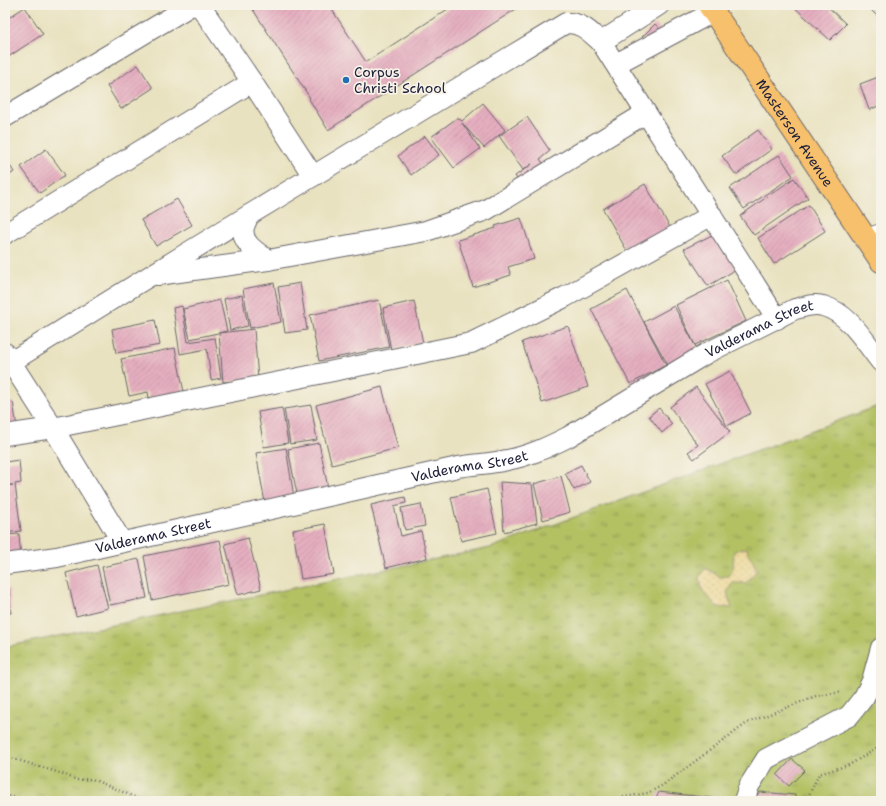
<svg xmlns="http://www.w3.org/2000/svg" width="886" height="806" font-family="'Shantell Sans',sans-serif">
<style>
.grass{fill:url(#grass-tufts);stroke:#6b724f}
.sand{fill:url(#sand-dots);stroke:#887e6c}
.building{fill:url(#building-hatch)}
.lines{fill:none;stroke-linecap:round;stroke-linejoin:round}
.minor-casing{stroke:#68656a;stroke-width:22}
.major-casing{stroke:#68656a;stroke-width:24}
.path{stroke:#68656a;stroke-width:2.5;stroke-dasharray:1 3;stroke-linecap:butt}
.minor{stroke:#fff;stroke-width:20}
.major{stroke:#f7c06c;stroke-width:22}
.poi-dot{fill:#1f6fb2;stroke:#f7f3e8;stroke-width:1.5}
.labels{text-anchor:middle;stroke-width:3.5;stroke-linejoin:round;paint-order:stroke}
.poi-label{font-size:14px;fill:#22223b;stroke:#f7f3e8;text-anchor:start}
.street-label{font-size:14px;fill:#22223b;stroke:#f7f3e8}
</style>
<defs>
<pattern id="grass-tufts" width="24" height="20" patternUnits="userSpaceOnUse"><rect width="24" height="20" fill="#b4c163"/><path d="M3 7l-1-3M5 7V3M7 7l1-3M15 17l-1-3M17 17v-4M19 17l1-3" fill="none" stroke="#929c53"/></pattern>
<pattern id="sand-dots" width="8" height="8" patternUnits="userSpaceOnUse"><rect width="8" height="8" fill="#eeda9e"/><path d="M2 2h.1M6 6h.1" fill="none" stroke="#ccbb89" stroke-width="1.8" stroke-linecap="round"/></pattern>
<pattern id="building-hatch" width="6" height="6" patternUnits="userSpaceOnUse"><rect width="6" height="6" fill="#e5afc0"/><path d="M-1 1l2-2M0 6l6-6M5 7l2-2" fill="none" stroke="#c496a6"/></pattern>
</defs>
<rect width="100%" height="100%" fill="#f7f3e8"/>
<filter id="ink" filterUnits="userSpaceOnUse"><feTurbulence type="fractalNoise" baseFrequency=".025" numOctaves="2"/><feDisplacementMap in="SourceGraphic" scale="8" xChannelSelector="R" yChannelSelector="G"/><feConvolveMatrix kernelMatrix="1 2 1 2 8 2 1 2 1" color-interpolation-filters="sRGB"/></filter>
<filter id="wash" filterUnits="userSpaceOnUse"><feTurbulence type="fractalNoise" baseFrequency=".012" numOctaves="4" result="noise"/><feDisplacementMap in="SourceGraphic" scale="16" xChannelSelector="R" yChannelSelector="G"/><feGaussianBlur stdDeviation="0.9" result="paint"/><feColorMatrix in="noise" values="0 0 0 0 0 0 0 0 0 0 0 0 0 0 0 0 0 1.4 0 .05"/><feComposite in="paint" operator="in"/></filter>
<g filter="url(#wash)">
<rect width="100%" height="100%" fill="#e9e2c0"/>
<path class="grass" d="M881,405V801H5V647L490,548Z"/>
<path class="sand" d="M746,548L757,570L746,583H732L727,593L732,608L717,607L703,591L699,578L705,568L720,577L728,576L733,569L734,551Z"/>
<g id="blocks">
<g class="building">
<path d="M250,5H329L366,62L454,5H522L328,130L309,99L310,98Z"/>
<path d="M792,5H826L846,24L830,40Z"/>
<path d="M866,5H881V20Z"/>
<path d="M25,7L43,34L5,59V20Z"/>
<path d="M655,24L665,34L648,41L642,37Z"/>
<path d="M138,65L153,88L121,109L107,86Z"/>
<path d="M881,76V105L869,110L860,84Z"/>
<path d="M483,103L505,130L484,148L462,123L480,149L454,168L431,137L457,118L462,121Z"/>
<path d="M527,117L550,151L540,159L547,169L522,186L515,176L532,164L523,170L499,136Z"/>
<path d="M758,130L772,149L736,175L722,156Z"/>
<path d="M425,136L439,155L411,175L398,156Z"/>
<path d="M46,149L65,175L40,193L21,167Z"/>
<path d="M779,155L793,176L744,209L730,188Z"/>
<path d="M5,158L14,172L5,178Z"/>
<path d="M794,178L808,198L754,235L740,216Z"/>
<path d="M645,184L672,231L630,256L603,209Z"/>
<path d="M177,199L192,225L156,246L141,220Z"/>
<path d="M809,205L825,231L774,264L758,238Z"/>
<path d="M521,218L534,259L508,267L511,275L473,287L458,240L496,228L495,226Z"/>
<path d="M716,233L737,269L708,286L684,249Z"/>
<path d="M727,280L746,321L695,345L676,305Z"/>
<path d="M274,283L281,322L250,328L243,289Z"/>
<path d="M300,283L307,330L285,333L278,287Z"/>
<path d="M627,290L666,365L630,384L591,309Z"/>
<path d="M242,295L248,326L230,330L224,299Z"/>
<path d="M220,300L227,331L190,339L183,309Z"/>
<path d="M379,300L389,347L319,361L310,315Z"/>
<path d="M414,301L423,343L391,350L383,308Z"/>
<path d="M182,306L188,342L215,338L221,378L211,380L207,349L180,354L173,308Z"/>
<path d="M674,306L698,351L669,367L644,322Z"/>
<path d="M155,320L160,345L116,353L112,329Z"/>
<path d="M568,326L588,387L542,403L522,342Z"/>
<path d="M254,329L258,379L223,382L219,333Z"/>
<path d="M175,348L185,397L150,404L148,392L129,396L121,359Z"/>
<path d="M730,371L751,413L727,426L705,384Z"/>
<path d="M382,387L398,448L332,465L316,405Z"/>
<path d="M696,387L730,432L694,459L688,452L698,445L670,407Z"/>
<path d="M13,402L17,427L5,429V404Z"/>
<path d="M311,405L317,440L290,444L284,409Z"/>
<path d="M282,408L288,443L264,447L258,412Z"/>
<path d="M659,408L672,424L662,433L649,416Z"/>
<path d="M319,443L328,488L297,494L288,449Z"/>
<path d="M286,448L294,497L265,503L256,453Z"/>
<path d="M19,460L21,483L15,484L21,531L5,533V486L13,485H5V462Z"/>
<path d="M581,465L590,482L574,490L565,473Z"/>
<path d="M561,476L570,512L543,520L534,484Z"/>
<path d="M500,482L532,484L537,523L504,532Z"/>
<path d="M487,489L497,533L461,541L451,497Z"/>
<path d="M405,497L406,503L394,506L401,536L421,531L427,558L386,568L371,505Z"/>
<path d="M421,504L425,526L405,530L401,508Z"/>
<path d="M325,524L334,574L301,579L293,530Z"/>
<path d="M19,534L21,561L5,562V535Z"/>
<path d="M248,538L261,589L238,595L225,544Z"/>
<path d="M220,540L229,584L152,600L144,556Z"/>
<path d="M139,559L147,598L110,605L102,567Z"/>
<path d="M97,565L108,608L76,616L66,573Z"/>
<path d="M5,589H9L11,613L5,614Z"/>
<path d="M792,759L805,770L789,786L777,775Z"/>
<path d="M659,792L712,798L711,801H655Z"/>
<path d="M760,792L795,795V801H753V799Z"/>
</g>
</g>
</g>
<g filter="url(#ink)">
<use href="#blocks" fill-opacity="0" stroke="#68656a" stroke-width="1"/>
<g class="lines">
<defs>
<g id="minor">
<path d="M601,42L659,5"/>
<path d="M616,64L713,12"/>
<path d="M5,117L190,6L197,5L203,10L252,82L313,176"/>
<path d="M249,215C248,218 245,223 244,227C240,243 257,252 268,260"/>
<path d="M5,234L252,82"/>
<path d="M867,239L881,234"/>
<path d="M157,275L268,260L426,231L486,210L646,113"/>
<path d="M5,353L53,428L122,542"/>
<path d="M11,362C195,247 380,135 566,23C581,22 590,32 601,42L777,319"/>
<path d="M5,435L53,428L471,343L565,297L712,215"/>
<path id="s1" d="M5,564L57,557L458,467C474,464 491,464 507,460C529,456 548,447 568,437L707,353L795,309C804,307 814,303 823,306C849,313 865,342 881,362"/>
<path d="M744,801L749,786L766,759L849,716L864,697L872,681L881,648"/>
</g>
<g id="major">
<path id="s2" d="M709,5L881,261"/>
</g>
</defs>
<use href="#minor" class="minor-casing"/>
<use href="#major" class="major-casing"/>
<g class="path">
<path d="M5,756L63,774L77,780L92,779L144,801"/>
<path d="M5,796L37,801"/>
<path d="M512,801L517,798L572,801"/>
<path d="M575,801L612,799L648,793L663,785L747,723L816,696L842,692"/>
<path d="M806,801L819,774L849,765L881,746"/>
</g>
<use href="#minor" class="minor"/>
<use href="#major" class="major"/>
</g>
</g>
<circle class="poi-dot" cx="346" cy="80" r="4"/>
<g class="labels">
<g class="poi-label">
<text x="354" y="77">Corpus<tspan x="354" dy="16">Christi School</tspan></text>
</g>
<g class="street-label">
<text dy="5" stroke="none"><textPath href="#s2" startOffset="154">Masterson Avenue</textPath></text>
<text dy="5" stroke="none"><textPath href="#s1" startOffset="799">Valderama Street</textPath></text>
<text dy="5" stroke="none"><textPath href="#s1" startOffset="475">Valderama Street</textPath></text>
<text dy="5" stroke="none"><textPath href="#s1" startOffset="151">Valderama Street</textPath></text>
</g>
</g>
<rect width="886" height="806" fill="none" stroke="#f7f3e8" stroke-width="20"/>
</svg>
